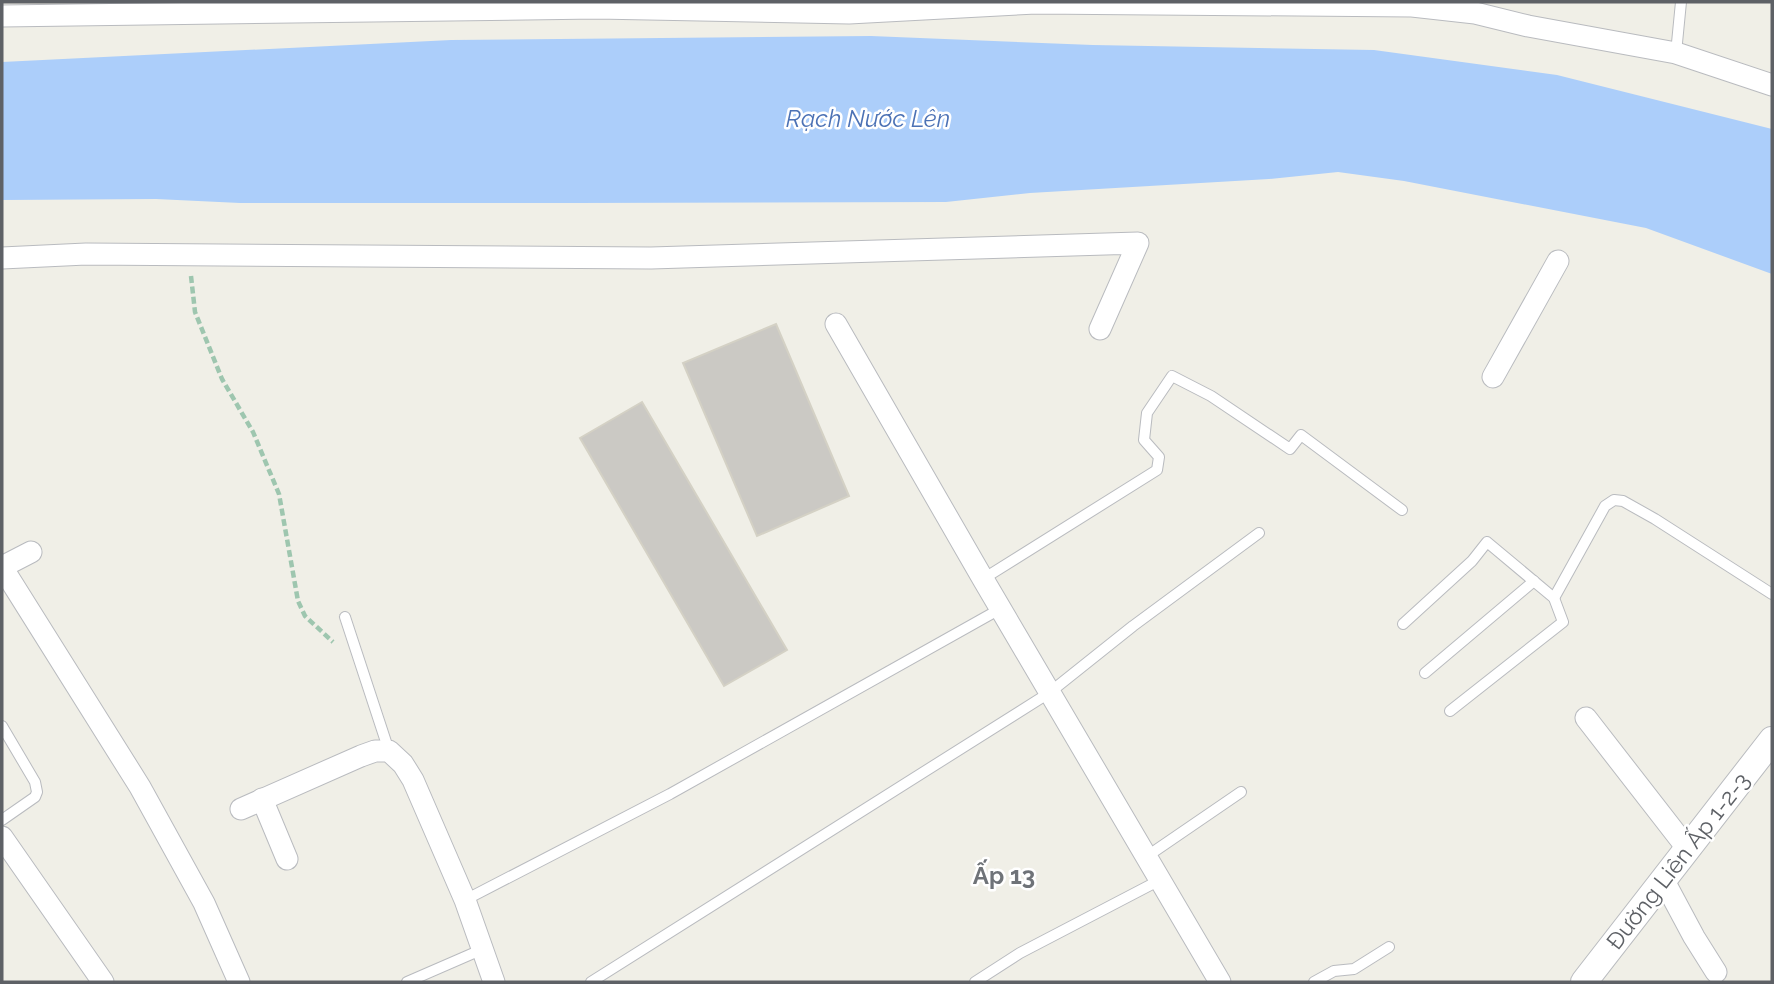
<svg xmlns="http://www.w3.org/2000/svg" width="1774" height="984" font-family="Raleway,sans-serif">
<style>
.water{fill:#accefa}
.building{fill:#cbc9c4;stroke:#d4d1c5;stroke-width:2}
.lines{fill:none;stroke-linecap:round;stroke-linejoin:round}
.service-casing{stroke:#b9bbbf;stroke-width:12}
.minor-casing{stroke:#b9bbbf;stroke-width:23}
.tertiary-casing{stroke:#b9bbbf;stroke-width:28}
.path{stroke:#9ec6af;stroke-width:4.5;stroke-dasharray:7 3.5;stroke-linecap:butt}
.service{stroke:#fff;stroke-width:10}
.minor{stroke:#fff;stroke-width:21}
.tertiary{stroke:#fff;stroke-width:26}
.labels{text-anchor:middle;stroke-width:5;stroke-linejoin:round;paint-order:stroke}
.street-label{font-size:23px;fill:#5e6166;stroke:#fff}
.water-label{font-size:24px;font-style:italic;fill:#4c72b5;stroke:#fff}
.neighbourhood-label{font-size:24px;font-weight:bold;fill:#6f7378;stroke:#fff}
</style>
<rect width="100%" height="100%" fill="#f0efe7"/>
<path class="water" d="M871,36L1093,45L1374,50L1557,75L1772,129V274L1646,228L1404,181L1338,172L1269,179L1030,193L946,202L575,203H240L156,199L2,200V62L451,40Z"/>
<g class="building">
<path d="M776,324L849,496L757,536L683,363Z"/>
<path d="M642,402L787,650L724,686L580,438Z"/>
</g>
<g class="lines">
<defs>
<g id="service">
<path d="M1676,53L1681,2"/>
<path d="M983,579L1157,470L1159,457L1144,440L1147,413L1172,376L1211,396L1290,449L1301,435L1402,510"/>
<path d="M1554,598L1605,506L1614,500L1623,501L1655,519L1772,594"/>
<path d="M345,617L389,751"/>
<path d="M1403,624L1472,561L1487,542L1554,598L1563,622L1450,711"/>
<path d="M1425,673L1534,581"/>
<path d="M2,726L35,782L37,792L35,797L2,820"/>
<path d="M1146,857L1241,792"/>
<path d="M465,900L670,794L1000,609"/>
<path d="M407,982L483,949"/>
<path d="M591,982L1049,693L1133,626L1259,533"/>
<path d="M975,982L1020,953L1160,880"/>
<path d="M1314,982L1334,971L1354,969L1389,947"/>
</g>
<g id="minor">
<path d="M2,16L597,8L849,13L1036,3L1412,6L1475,13L1528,26L1676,53L1772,85"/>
<path d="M2,258L86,254L651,258L1138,243L1100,329"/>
<path d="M836,324L983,579L1220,982"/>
<path d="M1493,377L1558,261"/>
<path d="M2,567L140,787L204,903L239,982"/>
<path d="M2,567L31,552"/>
<path d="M1586,718L1687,848"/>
<path d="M262,799L287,859"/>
<path d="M241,809L361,756L375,751H389L403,764L413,780L465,900L494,982"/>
<path d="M2,837L103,982"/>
<path d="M1664,881L1694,937L1716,972"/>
</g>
<path id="tertiary" d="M1584,982L1772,740"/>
</defs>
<use href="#service" class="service-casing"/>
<use href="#minor" class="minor-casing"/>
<use href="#tertiary" class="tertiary-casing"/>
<path class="path" d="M191,276L195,312L222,379L253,432L279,494L298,601L305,616L333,642"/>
<use href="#service" class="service"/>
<use href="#minor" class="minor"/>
<use href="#tertiary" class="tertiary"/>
</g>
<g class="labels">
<g class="street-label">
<text transform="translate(1678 861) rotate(-52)" y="8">Đường Liên Ấp 1-2-3</text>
</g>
<g class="water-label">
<text x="868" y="127">Rạch Nước Lên</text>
</g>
<g class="neighbourhood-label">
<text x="1004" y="884">Ấp 13</text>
</g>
</g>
<rect width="1774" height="984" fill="none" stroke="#5e6166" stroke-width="7"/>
</svg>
